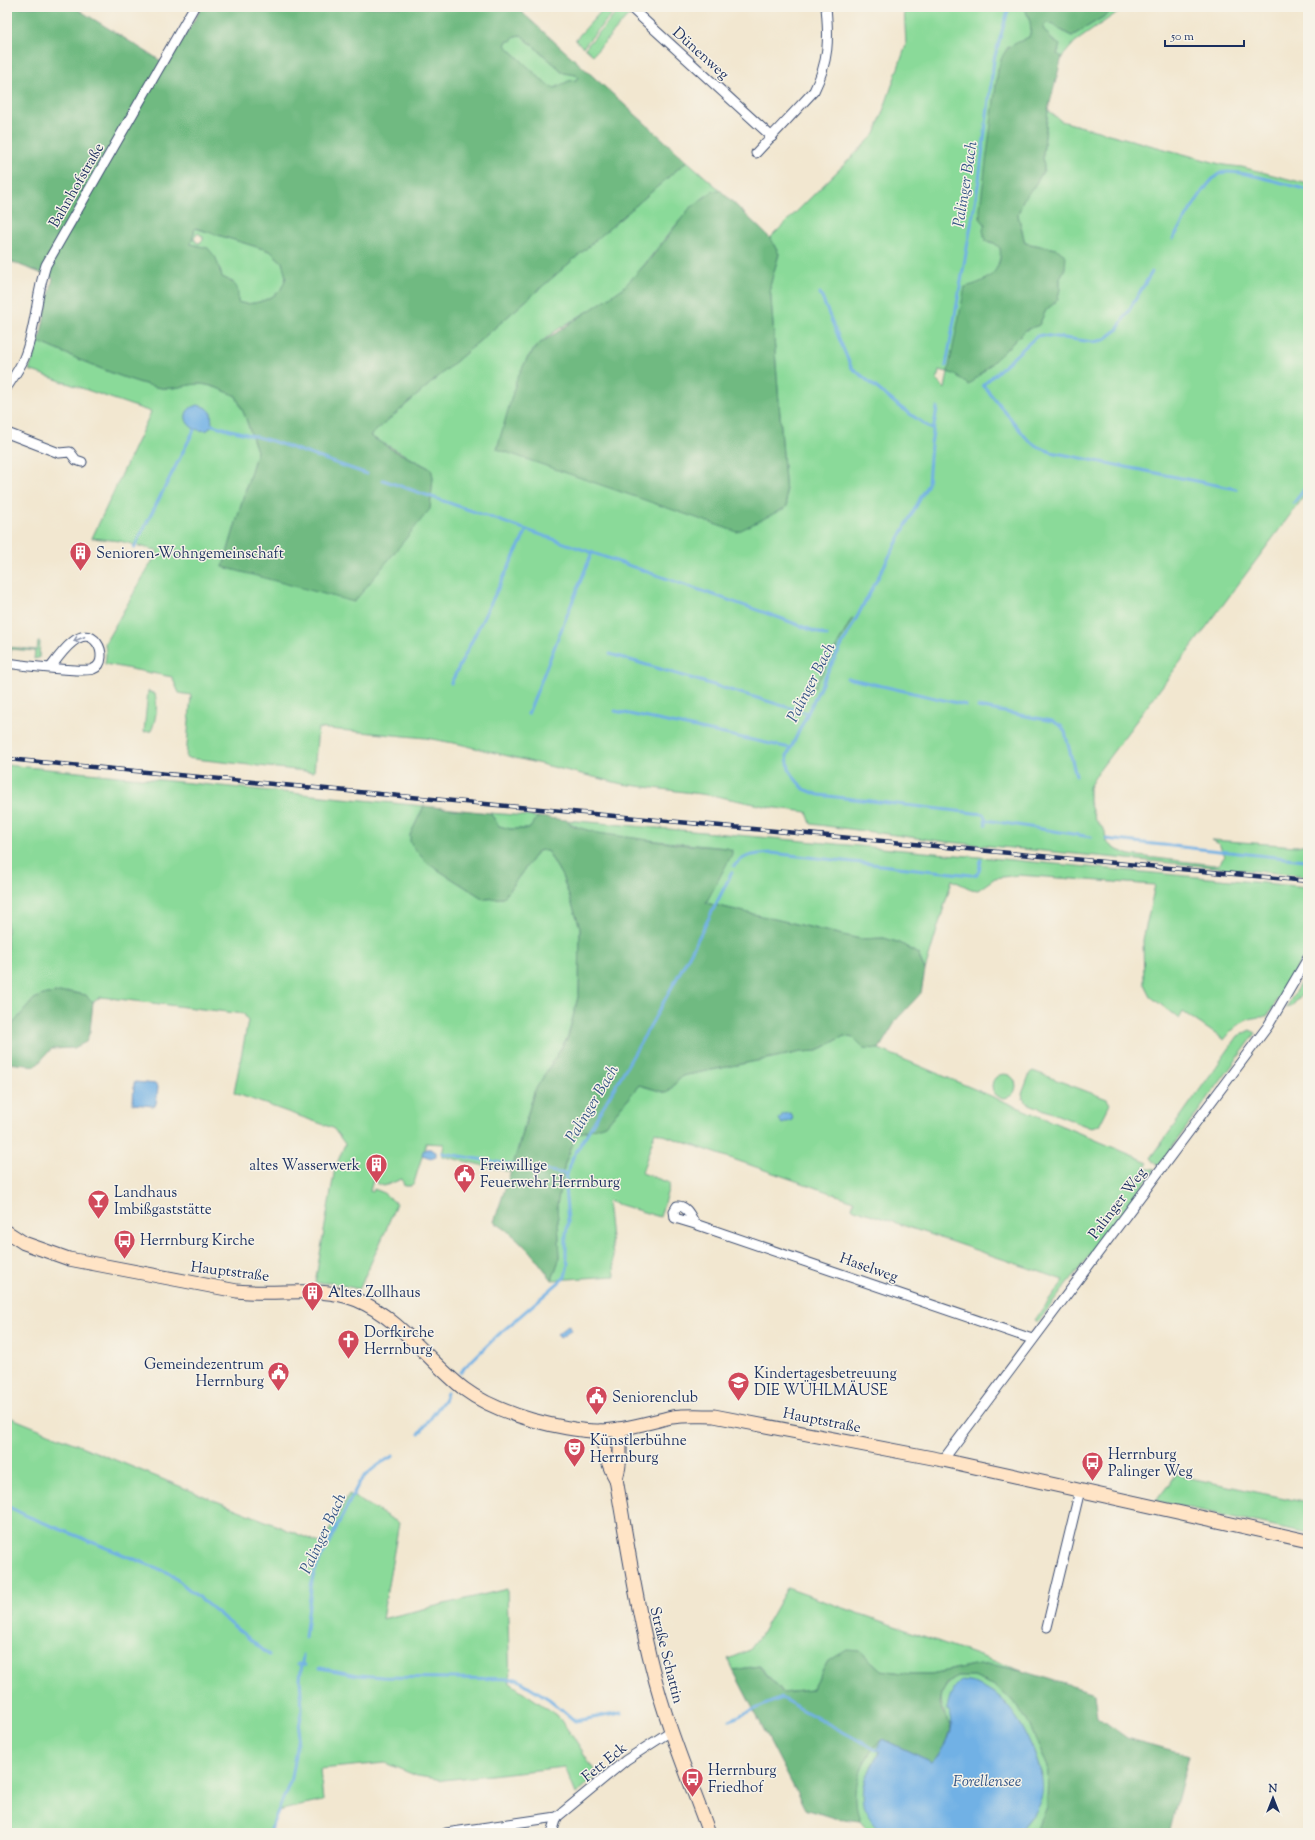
<svg xmlns="http://www.w3.org/2000/svg" width="1315" height="1840" font-family="'Sorts Mill Goudy',serif">
<style>
.green{fill:#8ada99;stroke:#52847c;fill-rule:evenodd}
.forest{fill:#6fba81;stroke:#457470;fill-rule:evenodd}
.water{fill:#71b1e5;stroke:#4670a2}
.lines{fill:none;stroke-linecap:round;stroke-linejoin:round}
.stream{stroke:#71b1e5;stroke-width:3}
.street-casing{stroke:#3b4b6f;stroke-width:11}
.secondary-casing{stroke:#3b4b6f;stroke-width:15}
.street{stroke:#fff;stroke-width:9}
.secondary{stroke:#ffe4c6;stroke-width:13}
.rail-casing{stroke:#1b2f5e;stroke-width:4.5}
.rail{stroke:#f7f3e8;stroke-width:3;stroke-dasharray:9;stroke-linecap:butt}
.oneway{stroke:#8d97ae}
.labels{text-anchor:middle;stroke-width:3;stroke-linejoin:round;paint-order:stroke}
.street-label{font-size:15px;fill:#1b2f5e;stroke:#f7f3e8}
.poi-label{font-size:15px;fill:#1b2f5e;stroke:#f7f3e8;text-anchor:start}
.water-label{font-size:16px;font-style:italic;fill:#355686;stroke:#f7f3e8}
</style>
<rect width="100%" height="100%" fill="#f7f3e8"/>
<filter id="ink" filterUnits="userSpaceOnUse"><feTurbulence type="fractalNoise" baseFrequency=".025" numOctaves="2"/><feDisplacementMap in="SourceGraphic" scale="8" xChannelSelector="R" yChannelSelector="G"/><feConvolveMatrix kernelMatrix="1 2 1 2 8 2 1 2 1" color-interpolation-filters="sRGB"/></filter>
<filter id="wash" filterUnits="userSpaceOnUse"><feTurbulence type="fractalNoise" baseFrequency=".012" numOctaves="4" result="noise"/><feDisplacementMap in="SourceGraphic" scale="16" xChannelSelector="R" yChannelSelector="G"/><feGaussianBlur stdDeviation="0.9" result="paint"/><feColorMatrix in="noise" values="0 0 0 0 0 0 0 0 0 0 0 0 0 0 0 0 0 1.4 0 .05"/><feComposite in="paint" operator="in"/></filter>
<g filter="url(#wash)">
<rect width="100%" height="100%" fill="#f2e7d0"/>
<g class="green">
<path d="M605,7H618L583,47L575,40Z"/>
<path d="M904,7H1024L1032,26L1029,37L1007,48L998,70L980,218L985,224L988,242L994,243L1001,248V255L995,274L977,284L948,372L956,375L969,385L1026,330L1039,325L1046,310L1057,301L1060,289V278L1065,268L1057,249L1025,243L1018,215L1023,200L1033,188L1044,170L1043,154L1048,110L1061,121L1224,165L1242,167L1308,184V491L1098,772L1089,787V802L1095,819L1105,831L1106,842L1115,849L1130,855L1214,865L1219,864L1225,856L1219,844L1212,840L1296,846L1308,844V876L948,842L811,824L807,812L769,807L716,796L622,784L459,744L426,738L318,728L314,772L186,758L191,695L179,693L172,677L105,664L106,655L105,643L158,551L120,541L92,538L151,412L29,370L39,342C77,358 115,377 156,387C173,391 183,384 198,384C211,384 224,391 236,396L245,416L257,451L223,567L430,509L433,477L431,469L370,436L687,161L720,190C690,194 649,266 623,288C595,312 550,326 528,357C524,363 522,372 519,380C511,403 504,425 497,449L787,506L770,286L779,254L770,238L875,134L906,45ZM939,370L948,372L945,389L937,381ZM852,618H853L814,688Z"/>
<path d="M1114,7H1125L1075,42L1062,57L1057,54L1059,50L1057,43C1050,39 1047,35 1043,28L1046,23C1057,25 1061,32 1072,36L1108,14Z"/>
<path d="M621,8L629,15L593,55L585,48Z"/>
<path d="M521,35L564,73L576,75L578,77L576,80L569,81L555,88L547,85L505,45L507,41Z"/>
<path d="M195,228L270,251L282,262L286,277C285,281 283,286 281,289C273,300 249,307 238,302L233,282L222,277L220,269L191,244ZM198,233L203,237V240L199,243L196,242L194,238Z"/>
<path d="M7,639L8,647L37,650L38,642H40L39,658L34,659L35,651L11,649L10,657L7,656Z"/>
<path d="M148,691L155,694C158,705 156,721 151,731L144,732Z"/>
<path d="M7,765L424,806L410,835L427,863L484,899L503,898L538,851L544,850L548,852L562,876L580,927L579,993L568,1036L534,1092L511,1172L442,1156L444,1144L426,1143L414,1183L410,1186H404L402,1179L384,1186L376,1183L377,1181L373,1180L370,1191L373,1192L374,1189L382,1192L396,1203L386,1230L359,1289L331,1283H315L335,1168L345,1144L333,1128L234,1093L248,1021L244,1014L101,997L93,1002L86,995L69,992L46,994L34,999L7,1031Z"/>
<path d="M490,813L538,817L529,829H510L499,826Z"/>
<path d="M566,820C813,841 1061,865 1308,887V949L1267,1017C1247,1016 1236,1025 1224,1040L1183,1012L1179,1019L1150,996L1144,984L1143,940L1155,885L1018,875L995,878L978,890L971,889L952,880L925,970L918,954L900,943L884,938L860,939L706,903L727,848C696,845 664,842 633,838C611,835 584,834 566,820Z"/>
<path d="M1308,969V987L1291,1007L1286,1008Z"/>
<path d="M1250,1030L1256,1033L1158,1166L1151,1158L1238,1036Z"/>
<path d="M844,1036L853,1038L863,1047L879,1049L1148,1162L1144,1168L1155,1170L1038,1322L1035,1320L1064,1280L852,1208L854,1201L655,1132L642,1173L670,1183L660,1217L607,1201L615,1276L552,1280L560,1257L557,1205L565,1163L577,1134L606,1125L639,1085L667,1093L682,1076L801,1052L817,1051Z"/>
<path d="M1033,1071L1107,1099L1110,1104L1099,1126L1091,1128L1027,1103L1023,1099L1022,1094L1030,1073Z"/>
<circle cx="1004" cy="1086" r="12"/>
<path d="M7,1416L322,1544L349,1494L399,1523L382,1619L507,1589L510,1683L557,1715L578,1744L597,1775L576,1794L565,1767L443,1780L417,1776L385,1763L320,1769L323,1801L277,1811L269,1833H7Z"/>
<path d="M1176,1475L1308,1503V1533L1156,1501Z"/>
<path d="M787,1588L1025,1672L993,1665H974L931,1674H909L881,1670L860,1651L828,1661L812,1690L783,1693L760,1666L733,1670L728,1659L749,1650L761,1634Z"/>
<path d="M957,1677H974L993,1685L1010,1698L1027,1720L1048,1766L1047,1807L1035,1833H1019L1033,1816L1042,1775L1032,1747L1020,1723L1005,1703L991,1691L952,1716L951,1725C939,1705 935,1692 957,1677Z"/>
<path d="M882,1739L877,1750L880,1752L871,1766L877,1827L884,1833H870C867,1829 863,1825 860,1821C846,1793 862,1758 882,1739Z"/>
</g>
<g class="forest">
<path d="M7,7H74L158,59L167,66L202,7H516L687,161L370,436L393,450L431,469L433,477L430,509L354,602L223,567L257,451L245,416L236,396C224,391 211,384 198,384C183,385 173,391 156,387C115,377 77,358 39,342L53,278L7,260ZM521,35L564,73L576,75L578,77L576,80L569,81L555,88L547,85L505,45L507,41H511L515,36ZM195,228L270,251L282,262L286,277C285,281 283,285 281,289C273,300 249,307 238,302C239,286 236,283 222,277L216,258L208,248L191,244Z"/>
<path d="M1024,7H1114L1108,14L1072,36C1062,32 1057,24 1046,23L1043,28L1052,40L1060,45L1057,54L1062,57L1048,110L1043,154L1044,170L1033,188L1023,200L1018,215L1025,243L1057,249L1066,256L1065,268L1060,278V289L1057,301L1046,310L1039,325L1026,330L969,385L956,375L948,372L965,287C986,282 1003,272 1000,248L994,243L985,240L983,230L985,224L980,218V208L998,70C1004,46 1009,47 1029,37C1033,26 1029,17 1024,7Z"/>
<path d="M720,190L770,238L779,254L770,286L787,507L737,532L497,449L517,378L527,359L538,345L623,288L650,259L689,209L713,191Z"/>
<path d="M424,806L490,813L499,826L510,829H529L538,817L566,820L573,826L598,833L676,844L727,848L732,850V854L706,903L860,939L884,938L900,943L918,954L925,970L921,993L897,1019L879,1049L863,1048L853,1038L844,1036L817,1051L801,1052L682,1076L667,1093L639,1085L606,1125L577,1134L565,1163L557,1205L560,1257L552,1280C535,1257 520,1237 494,1222L519,1147L534,1092L568,1037L579,993L580,927L562,876L548,852L544,850L538,851L503,898L484,899L427,863L412,846L410,841V835Z"/>
<path d="M69,992L86,995L93,1002L90,1031L86,1042L74,1048L51,1049L36,1066L8,1063L7,1031L34,999L46,994Z"/>
<path d="M847,1650L860,1651L881,1670L909,1674H931L974,1665H993L1025,1672L1095,1693L1098,1717L1127,1738L1189,1755L1169,1833H1035L1047,1807L1048,1766L1027,1720L1010,1698L993,1685L974,1677H957L947,1684L942,1693L940,1703L942,1711L951,1725L950,1733L945,1749L932,1762L882,1739C859,1761 850,1791 860,1821L835,1818L805,1809L733,1670L759,1666L783,1693L812,1690L828,1661Z"/>
</g>
<g class="water">
<path d="M198,405L207,408L211,412L212,425L208,430C185,434 177,409 198,405Z"/>
<path d="M135,1082L156,1084L158,1087L156,1104L153,1106L133,1104L134,1083Z"/>
<path d="M790,1113L793,1116L792,1120L782,1124L779,1119L783,1114Z"/>
<path d="M426,1149H430L436,1152V1156L431,1158L422,1155L423,1151Z"/>
<path d="M568,1325L572,1330L560,1338L557,1334Z"/>
<path d="M961,1681C1001,1684 1024,1724 1036,1758C1040,1769 1044,1782 1042,1794C1039,1809 1028,1822 1019,1833H884C853,1809 861,1781 880,1752L876,1750L882,1739L932,1762C946,1749 959,1726 947,1709C949,1697 952,1689 961,1681Z"/>
</g>
<g class="lines">
<g class="stream">
<path d="M1173,239C1182,225 1207,178 1221,173C1236,168 1291,186 1308,190"/>
<path d="M1152,272L1117,330L1104,340L1093,342L1042,335L1037,336L983,385L1028,440L1038,447L1051,452L1236,489"/>
<path d="M820,293L851,367L900,407L933,430"/>
<path d="M946,366L979,180L994,59L1009,7"/>
<path d="M937,408L931,444L928,484L827,673L787,756L789,769L796,780L804,789L819,795L974,813L983,814L985,817L986,825"/>
<path d="M212,425L272,441L367,474"/>
<path d="M383,480L780,618L827,636"/>
<path d="M1294,503L1308,484"/>
<path d="M134,548L194,430"/>
<path d="M610,654L807,713"/>
<path d="M847,678L966,705"/>
<path d="M451,683L527,530"/>
<path d="M978,707L1052,721L1061,726L1065,732L1076,776"/>
<path d="M615,711L790,748"/>
<path d="M528,714L592,552"/>
<path d="M986,820L1091,837"/>
<path d="M1106,839L1305,860"/>
<path d="M734,866C745,854 755,854 771,853L971,875L977,874L979,871L981,860"/>
<path d="M442,1153L567,1174"/>
<path d="M460,1372L497,1336L565,1277L568,1264L566,1257V1234L568,1222L565,1187L567,1174L573,1157C629,1064 684,970 732,872"/>
<path d="M419,1434L444,1400L447,1393"/>
<path d="M7,1506L27,1516L169,1573L269,1655"/>
<path d="M305,1638L312,1580L317,1566L359,1483C368,1471 380,1463 393,1456"/>
<path d="M298,1664L305,1665"/>
<path d="M320,1668L358,1675L383,1677L517,1679L549,1699L575,1721L621,1713"/>
<path d="M730,1720L781,1698L876,1750"/>
<path d="M269,1833L290,1782L294,1761L302,1709L300,1679L303,1655"/>
</g>
</g>
</g>
<g filter="url(#ink)">
<g class="lines">
<defs>
<g id="street">
<path d="M630,7L772,137"/>
<path d="M756,153L814,91C829,61 829,39 826,7"/>
<path d="M7,387C13,378 20,368 24,358C36,329 36,295 46,265L194,7"/>
<path d="M7,433L59,453L70,452L76,460L82,462"/>
<path d="M7,663C20,665 86,673 93,669C104,665 102,650 97,643C82,622 59,656 51,667"/>
<path d="M695,1224L675,1218L674,1211L677,1206C687,1205 691,1217 695,1224L1032,1339"/>
<path d="M943,1460L1268,1026L1308,958"/>
<path d="M1047,1627L1080,1490"/>
<path d="M446,1833L557,1817L626,1760L671,1731"/>
<path d="M552,1833L557,1817"/>
</g>
<g id="secondary">
<path d="M7,1232L24,1243L69,1259L237,1291C276,1296 320,1285 357,1300C400,1318 428,1361 464,1389C484,1404 508,1413 532,1420C550,1425 583,1432 601,1431C625,1430 649,1422 672,1417C686,1415 700,1416 714,1416L943,1460L1308,1541"/>
<path d="M601,1431C604,1448 607,1464 616,1479C627,1541 636,1605 652,1667C666,1724 689,1778 709,1833"/>
<path d="M616,1479C621,1463 621,1446 619,1429"/>
</g>
</defs>
<use href="#street" class="street-casing"/>
<use href="#secondary" class="secondary-casing"/>
<use href="#street" class="street"/>
<use href="#secondary" class="secondary"/>
<defs>
<path id="rail" d="M7,759L1308,881"/>
</defs>
<use href="#rail" class="rail-casing"/>
<use href="#rail" class="rail"/>
</g>
<defs><path id="oneway-shaft" d="M-6 0H5M1.5-3L5.5 0L1.5 3" fill="none" stroke-width="1.6" stroke-linecap="round" stroke-linejoin="round"/></defs>
<use class="oneway" href="#oneway-shaft" transform="translate(79 639) rotate(157)"/>
</g>
<defs>
<symbol id="building-pin" viewBox="-11 -11 22 30"><path d="M0 17L-7.5 6A9.5 9.5 0 1 1 7.5 6Z" fill="#d1495b" stroke="#f7f3e8"/><path d="M-4-6H4V6H1V3H-1V6H-4ZM-2.5-4.3h1.7v1.8h-1.7ZM.8-4.3h1.7v1.8H.8ZM-2.5-1h1.7V.8h-1.7ZM.8-1h1.7V.8H.8Z" fill="#fff"/></symbol>
<symbol id="civic-pin" viewBox="-11 -11 22 30"><path d="M0 17L-7.5 6A9.5 9.5 0 1 1 7.5 6Z" fill="#d1495b" stroke="#f7f3e8"/><path d="M-.6-6.5H3V-4.5H.6V-3L4-1V1h2V6H-6V1h2V-1L-.6-3ZM-1.2 2.5V6h2.4V2.5Z" fill="#fff"/></symbol>
<symbol id="bar-pin" viewBox="-11 -11 22 30"><path d="M0 17L-7.5 6A9.5 9.5 0 1 1 7.5 6Z" fill="#d1495b" stroke="#f7f3e8"/><path d="M-6-5H6L.8 .8V4.5H3.5V6h-7V4.5H-.8V.8Z" fill="#fff"/></symbol>
<symbol id="bus-pin" viewBox="-11 -11 22 30"><path d="M0 17L-7.5 6A9.5 9.5 0 1 1 7.5 6Z" fill="#d1495b" stroke="#f7f3e8"/><path d="M-5-6H5V4H4V6H2V4H-2V6H-4V4H-5ZM-3.5-4V0h7V-4ZM-3.5 1.2v1.5H-2V1.2ZM2 1.2v1.5H3.5V1.2Z" fill="#fff"/></symbol>
<symbol id="church-pin" viewBox="-11 -11 22 30"><path d="M0 17L-7.5 6A9.5 9.5 0 1 1 7.5 6Z" fill="#d1495b" stroke="#f7f3e8"/><path d="M-1.2-6h2.4v3.5h3.3v2.4h-3.3V6h-2.4V-.1h-3.3v-2.4h3.3Z" fill="#fff"/></symbol>
<symbol id="school-pin" viewBox="-11 -11 22 30"><path d="M0 17L-7.5 6A9.5 9.5 0 1 1 7.5 6Z" fill="#d1495b" stroke="#f7f3e8"/><path d="M0-5L7-2L0 1L-7-2ZM-4 1L0 2.5L4 1V4Q0 6-4 4Z" fill="#fff"/></symbol>
<symbol id="theatre-pin" viewBox="-11 -11 22 30"><path d="M0 17L-7.5 6A9.5 9.5 0 1 1 7.5 6Z" fill="#d1495b" stroke="#f7f3e8"/><path d="M-5-5.5Q0-4 5-5.5V0Q5 5 0 6Q-5 5-5 0ZM-3.3-2.5H-1v1.5H-3.3ZM1-2.5H3.3v1.5H1ZM-2.8 1Q0 5.5 2.8 1Z" fill="#fff"/></symbol>
</defs>
<g fill-rule="evenodd">
<use href="#building-pin" x="68" y="540" width="25" height="34"/>
<use href="#building-pin" x="364" y="1152" width="25" height="34"/>
<use href="#civic-pin" x="452" y="1162" width="25" height="34"/>
<use href="#bar-pin" x="86" y="1188" width="25" height="34"/>
<use href="#bus-pin" x="112" y="1228" width="25" height="34"/>
<use href="#building-pin" x="300" y="1280" width="25" height="34"/>
<use href="#church-pin" x="336" y="1328" width="25" height="34"/>
<use href="#civic-pin" x="266" y="1360" width="25" height="34"/>
<use href="#school-pin" x="726" y="1370" width="25" height="34"/>
<use href="#civic-pin" x="584" y="1384" width="25" height="34"/>
<use href="#theatre-pin" x="562" y="1436" width="25" height="34"/>
<use href="#bus-pin" x="1080" y="1450" width="25" height="34"/>
<use href="#bus-pin" x="680" y="1766" width="25" height="34"/>
</g>
<g class="labels">
<g class="street-label">
<text transform="translate(701 53) rotate(42)" y="5">Dünenweg</text>
<text transform="translate(76 185) rotate(-60)" y="5">Bahnhofstraße</text>
<text transform="translate(1117 1203) rotate(-53)" y="5">Palinger Weg</text>
<text transform="translate(869 1267) rotate(19)" y="5">Haselweg</text>
<text transform="translate(230 1271) rotate(7)" y="5">Hauptstraße</text>
<text transform="translate(822 1420) rotate(11)" y="5">Hauptstraße</text>
<text transform="translate(667 1655) rotate(76)" y="5">Straße Schattin</text>
<text transform="translate(604 1762) rotate(-39)" y="5">Fett Eck</text>
</g>
<g class="poi-label">
<text x="96" y="558">Senioren-Wohngemeinschaft</text>
<text x="360" y="1170" text-anchor="end">altes Wasserwerk</text>
<text x="480" y="1170">Freiwillige<tspan x="480" dy="17">Feuerwehr Herrnburg</tspan></text>
<text x="114" y="1197">Landhaus<tspan x="114" dy="17">Imbißgaststätte</tspan></text>
<text x="140" y="1245">Herrnburg Kirche</text>
<text x="328" y="1297">Altes Zollhaus</text>
<text x="364" y="1337">Dorfkirche<tspan x="364" dy="17">Herrnburg</tspan></text>
<text x="264" y="1369" text-anchor="end">Gemeindezentrum<tspan x="264" dy="17">Herrnburg</tspan></text>
<text x="754" y="1378">Kindertagesbetreuung<tspan x="754" dy="17">DIE WÜHLMÄUSE</tspan></text>
<text x="612" y="1402">Seniorenclub</text>
<text x="590" y="1445">Künstlerbühne<tspan x="590" dy="17">Herrnburg</tspan></text>
<text x="1108" y="1459">Herrnburg<tspan x="1108" dy="17">Palinger Weg</tspan></text>
<text x="708" y="1775">Herrnburg<tspan x="708" dy="17">Friedhof</tspan></text>
</g>
<g class="water-label">
<text transform="translate(964 184) rotate(-81)" y="6">Palinger Bach</text>
<text transform="translate(810 682) rotate(-63)" y="6">Palinger Bach</text>
<text transform="translate(591 1103) rotate(-59)" y="6">Palinger Bach</text>
<text transform="translate(322 1533) rotate(-65)" y="6">Palinger Bach</text>
<text x="987" y="1786">Forellensee</text>
</g>
</g>
<rect width="1315" height="1840" fill="none" stroke="#f7f3e8" stroke-width="24"/>
<g transform="translate(1273 1798)" stroke="#f7f3e8" stroke-width="3" paint-order="stroke">
<path d="M0-3L7 15L0 10L-7 15Z" fill="#1b2f5e"/>
<text y="-6" font-size="11" font-weight="bold" text-anchor="middle" fill="#1b2f5e">N</text>
</g>
<path d="M1165 40v6h79v-6" fill="none" stroke="#1b2f5e" stroke-width="2"/>
<text x="1171" y="40" font-size="12" fill="#1b2f5e" stroke="#f7f3e8" stroke-width="3" paint-order="stroke">50 m</text>
</svg>
